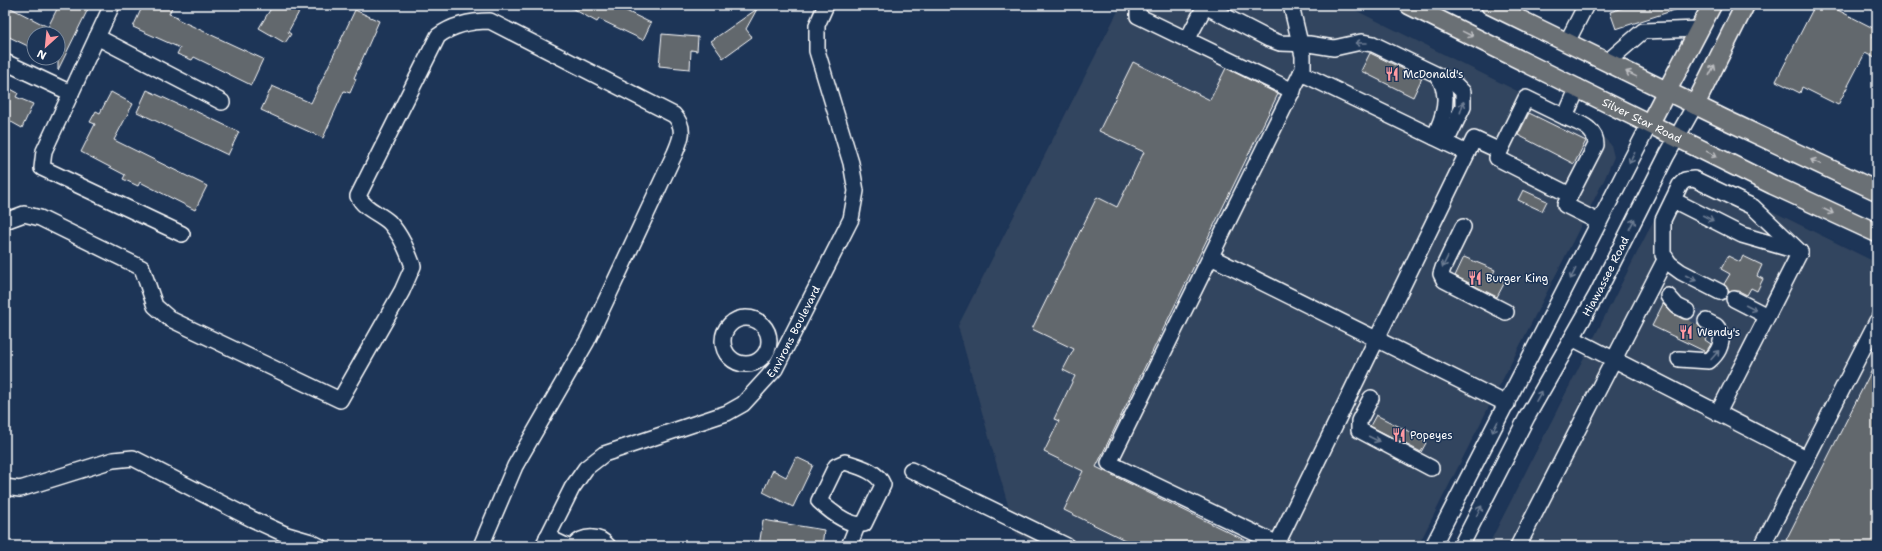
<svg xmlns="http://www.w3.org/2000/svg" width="1882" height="551" font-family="'Shantell Sans',sans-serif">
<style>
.built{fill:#32445e}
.building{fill:#62676d;stroke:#fff}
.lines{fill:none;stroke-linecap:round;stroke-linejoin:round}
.minor-tunnel{stroke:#344968;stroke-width:15;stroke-dasharray:15 8;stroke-linecap:butt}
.minor-casing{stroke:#fff;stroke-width:18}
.major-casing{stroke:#fff;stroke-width:21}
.minor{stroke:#1d3557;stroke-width:15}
.major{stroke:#6b6f75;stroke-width:18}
.oneway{stroke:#bcbec1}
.oneway2{stroke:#6c7c92}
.labels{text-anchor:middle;stroke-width:3;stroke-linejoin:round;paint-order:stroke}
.poi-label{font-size:11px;fill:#fff;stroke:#1d3557;text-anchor:start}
.street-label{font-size:11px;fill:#fff;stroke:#1d3557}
</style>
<rect width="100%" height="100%" fill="#1d3557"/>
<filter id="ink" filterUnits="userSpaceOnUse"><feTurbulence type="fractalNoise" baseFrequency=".025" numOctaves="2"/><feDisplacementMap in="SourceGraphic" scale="8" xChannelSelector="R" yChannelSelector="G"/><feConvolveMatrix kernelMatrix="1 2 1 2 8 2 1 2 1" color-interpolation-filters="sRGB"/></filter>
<g filter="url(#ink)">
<g class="built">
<path d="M1121,5H1345L1599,132L1611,145L1614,157L1605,178L1418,546H1041L1016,534L958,326Z"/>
<path d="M1705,178L1877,263V546H1488L1668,192Z"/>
</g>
<g class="building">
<path d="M5,5L48,27L59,5H90L58,70V34H34V49L5,35Z"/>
<path d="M143,5H173L169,14L178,17L177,19L263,59L251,85L194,57L192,60L177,54L180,48L133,27Z"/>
<path d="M273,5H292L300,10L288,32L291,34L285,43L259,28Z"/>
<path d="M566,5H618V7L651,23L643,40L599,19L597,22Z"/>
<path d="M1631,5H1683L1684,7L1616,29L1610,12Z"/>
<path d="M1815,5H1828L1877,30L1873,37L1877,39V59L1865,53L1838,105L1802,87L1800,93L1776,81Z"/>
<path d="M757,9L746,29L752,37L723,58L711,41Z"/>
<path d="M355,10L379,21L354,78L356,79L350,93L344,91L323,138L261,110L272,86L311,103Z"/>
<path d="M662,34L698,37L697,51L691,50L690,69L659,66Z"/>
<path d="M1370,53L1422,78L1413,97L1361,71Z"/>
<path d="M1133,62L1210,100L1226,68L1278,94L1096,467L1257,546H1137L1064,510L1083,471L1044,452L1059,421L1054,419L1075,376L1063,370L1074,349L1032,329L1097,197L1117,207L1144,152L1099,131Z"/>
<path d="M5,86L18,93L16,97L33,104L22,128L6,119L5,121Z"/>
<path d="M147,90L188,109L189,108L239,132L228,155L137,112Z"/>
<path d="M111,92L133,104L114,140L207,186L195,210L140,182L138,186L123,179L125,175L81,152L95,124L90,122L96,111L100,113Z"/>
<path d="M1529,113L1586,141L1574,164L1518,135Z"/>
<path d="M1523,190L1547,201L1542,211L1518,200Z"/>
<path d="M1728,256L1740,262L1743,256L1762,265L1757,276L1763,279L1757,291L1751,288L1747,295L1739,291L1729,292L1724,284L1730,274L1721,269Z"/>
<path d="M1464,257L1495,270L1492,276L1505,282L1497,297L1455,276Z"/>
<path d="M1663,304L1673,314L1683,319L1692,318L1696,310L1702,313L1698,317L1697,322L1699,326L1709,333L1705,340L1711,344L1706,352L1652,326Z"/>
<path d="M1877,360V546H1797L1786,540Z"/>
<path d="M1376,415L1424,439L1423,441L1426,443L1421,452L1370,426Z"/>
<path d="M796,457L813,465L793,507L763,492L773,470L786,477Z"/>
<path d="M763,520L824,530L822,546H759Z"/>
</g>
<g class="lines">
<path class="minor-tunnel" d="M1687,311L1706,321"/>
<defs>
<g id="minor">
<path d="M112,5L44,151L42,168L182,234"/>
<path d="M1138,5V16L1293,91"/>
<path d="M97,37L222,102"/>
<path d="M1187,40L1205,6L1269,39L1280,43L1309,44L1334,48L1361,42L1373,44L1454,83L1463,92V107L1446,142"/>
<path d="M1567,42L1586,5"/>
<path d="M5,62L71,93"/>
<path d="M1607,62L1643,31L1699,29"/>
<path d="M1301,73L1467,153"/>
<path d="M1578,87L1565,117C1578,123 1596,127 1596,145L1565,205L1599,222"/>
<path d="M1434,137C1444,117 1451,96 1438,76"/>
<path d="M1500,151L1497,158L1570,195"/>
<path d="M1673,200L1742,235L1797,251"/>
<path d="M5,221L24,214L40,218L142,268L155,306L170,319L340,400L402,291L413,266C407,250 401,235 389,222C379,213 364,209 358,196L438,36C454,24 471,21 490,21L674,115C686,128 681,139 675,153L587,341L515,466L481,546"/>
<path d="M1463,227L1443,268L1441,274L1444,280L1506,312"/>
<path d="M1211,257L1507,404"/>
<path d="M1720,292L1681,272L1670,264L1663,255V220L1680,185L1685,180L1694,179L1753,207L1800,252"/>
<path d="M1668,296L1677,306L1687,311"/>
<path d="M1734,299L1767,316"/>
<circle cx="746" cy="341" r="23"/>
<path d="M1572,338L1806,458"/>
<path d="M1679,359L1709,361C1718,353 1721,347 1722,334L1716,326L1706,321"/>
<path d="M1371,398L1359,421V430L1431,468"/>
<path d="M1718,413L1800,252"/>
<path d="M845,462C857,466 878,471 883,485L864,524C849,527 830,511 819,501L836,466Z"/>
<path d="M911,470L1067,546"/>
<path d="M5,487L20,489L113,460L133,458L252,519L287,535L311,542L319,546"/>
<path d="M547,537L566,546"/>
<path d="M1277,544L1474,139L1500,151L1526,98L1565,117"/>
<path id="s1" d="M543,546L572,488L586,468L604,454L727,413L743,404L775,369L851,219L856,191L851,163L817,51V25L826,5"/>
<path d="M574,546C583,535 599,535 608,546"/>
<path d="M849,546L857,526"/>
<path d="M1282,546L1109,463L1303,69V56L1291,5"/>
<path d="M1433,546L1650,123"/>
<path id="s2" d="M1461,546L1527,417L1596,296L1667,155L1695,105"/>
<path d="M1518,546L1666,258"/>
<path d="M1762,546L1877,321"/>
</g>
<g id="major">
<path id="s3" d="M1409,5L1773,185L1877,233"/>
<path d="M1490,5L1724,119L1877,191"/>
<path d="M1695,105L1745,5"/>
<path d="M1650,123L1712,5"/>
</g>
</defs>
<use href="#minor" class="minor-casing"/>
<use href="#major" class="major-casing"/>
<use href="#minor" class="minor"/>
<use href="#major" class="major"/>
</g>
<defs><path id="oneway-shaft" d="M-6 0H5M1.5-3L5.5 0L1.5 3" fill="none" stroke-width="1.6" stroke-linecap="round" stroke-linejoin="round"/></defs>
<g class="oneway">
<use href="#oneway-shaft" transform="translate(1468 34) rotate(26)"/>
<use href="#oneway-shaft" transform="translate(1712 70) rotate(-63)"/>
<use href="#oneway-shaft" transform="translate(1631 74) rotate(-154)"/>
<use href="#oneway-shaft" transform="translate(1712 154) rotate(27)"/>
<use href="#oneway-shaft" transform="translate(1816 162) rotate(-155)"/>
<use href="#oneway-shaft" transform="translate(1828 211) rotate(26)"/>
</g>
<g class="oneway2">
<use href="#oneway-shaft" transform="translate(1361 43) rotate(180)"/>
<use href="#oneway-shaft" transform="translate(1462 107) rotate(-73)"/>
<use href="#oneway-shaft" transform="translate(1632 158) rotate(117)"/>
<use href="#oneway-shaft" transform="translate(1708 218) rotate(27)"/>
<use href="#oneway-shaft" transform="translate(1632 224) rotate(-63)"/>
<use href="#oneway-shaft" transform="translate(1445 262) rotate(116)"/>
<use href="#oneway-shaft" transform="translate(1573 274) rotate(117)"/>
<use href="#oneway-shaft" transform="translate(1691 278) rotate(27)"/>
<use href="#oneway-shaft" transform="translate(1751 308) rotate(27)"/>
<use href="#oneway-shaft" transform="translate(1715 355) rotate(-49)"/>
<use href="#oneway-shaft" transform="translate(1539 396) rotate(-60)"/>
<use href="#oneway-shaft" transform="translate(1495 427) rotate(117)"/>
<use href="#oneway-shaft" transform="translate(1374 439) rotate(27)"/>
<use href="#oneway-shaft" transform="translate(1479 511) rotate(-63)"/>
</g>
</g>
<defs>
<symbol id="restaurant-bare" viewBox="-9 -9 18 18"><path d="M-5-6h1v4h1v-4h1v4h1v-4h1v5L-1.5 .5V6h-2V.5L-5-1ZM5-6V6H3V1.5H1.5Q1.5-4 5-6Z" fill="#ff9aa2" stroke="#1d3557" stroke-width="2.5" paint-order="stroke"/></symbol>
</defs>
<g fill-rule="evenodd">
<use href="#restaurant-bare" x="1382" y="64" width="20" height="20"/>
<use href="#restaurant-bare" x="1465" y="268" width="20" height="20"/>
<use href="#restaurant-bare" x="1676" y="322" width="20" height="20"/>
<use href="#restaurant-bare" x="1389" y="425" width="20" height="20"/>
</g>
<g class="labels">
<g class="poi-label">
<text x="1403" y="78">McDonald's</text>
<text x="1486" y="282">Burger King</text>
<text x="1697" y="336">Wendy's</text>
<text x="1410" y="439">Popeyes</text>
</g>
<g class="street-label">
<text dy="4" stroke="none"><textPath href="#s3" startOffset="260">Silver Star Road</textPath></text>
<text dy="4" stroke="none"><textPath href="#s2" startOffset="306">Hiawassee Road</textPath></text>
<text dy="4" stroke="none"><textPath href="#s1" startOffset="349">Environs Boulevard</textPath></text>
</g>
</g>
<rect width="1882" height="551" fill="none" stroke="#1d3557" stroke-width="20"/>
<rect x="10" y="10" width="1862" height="531" fill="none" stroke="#fff" stroke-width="1.5" filter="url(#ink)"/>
<g transform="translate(46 46) rotate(207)"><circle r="19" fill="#1d3557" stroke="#77869a"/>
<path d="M0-3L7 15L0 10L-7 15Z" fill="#ff9aa2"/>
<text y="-6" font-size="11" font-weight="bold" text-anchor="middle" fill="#ffffff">N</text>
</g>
</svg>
